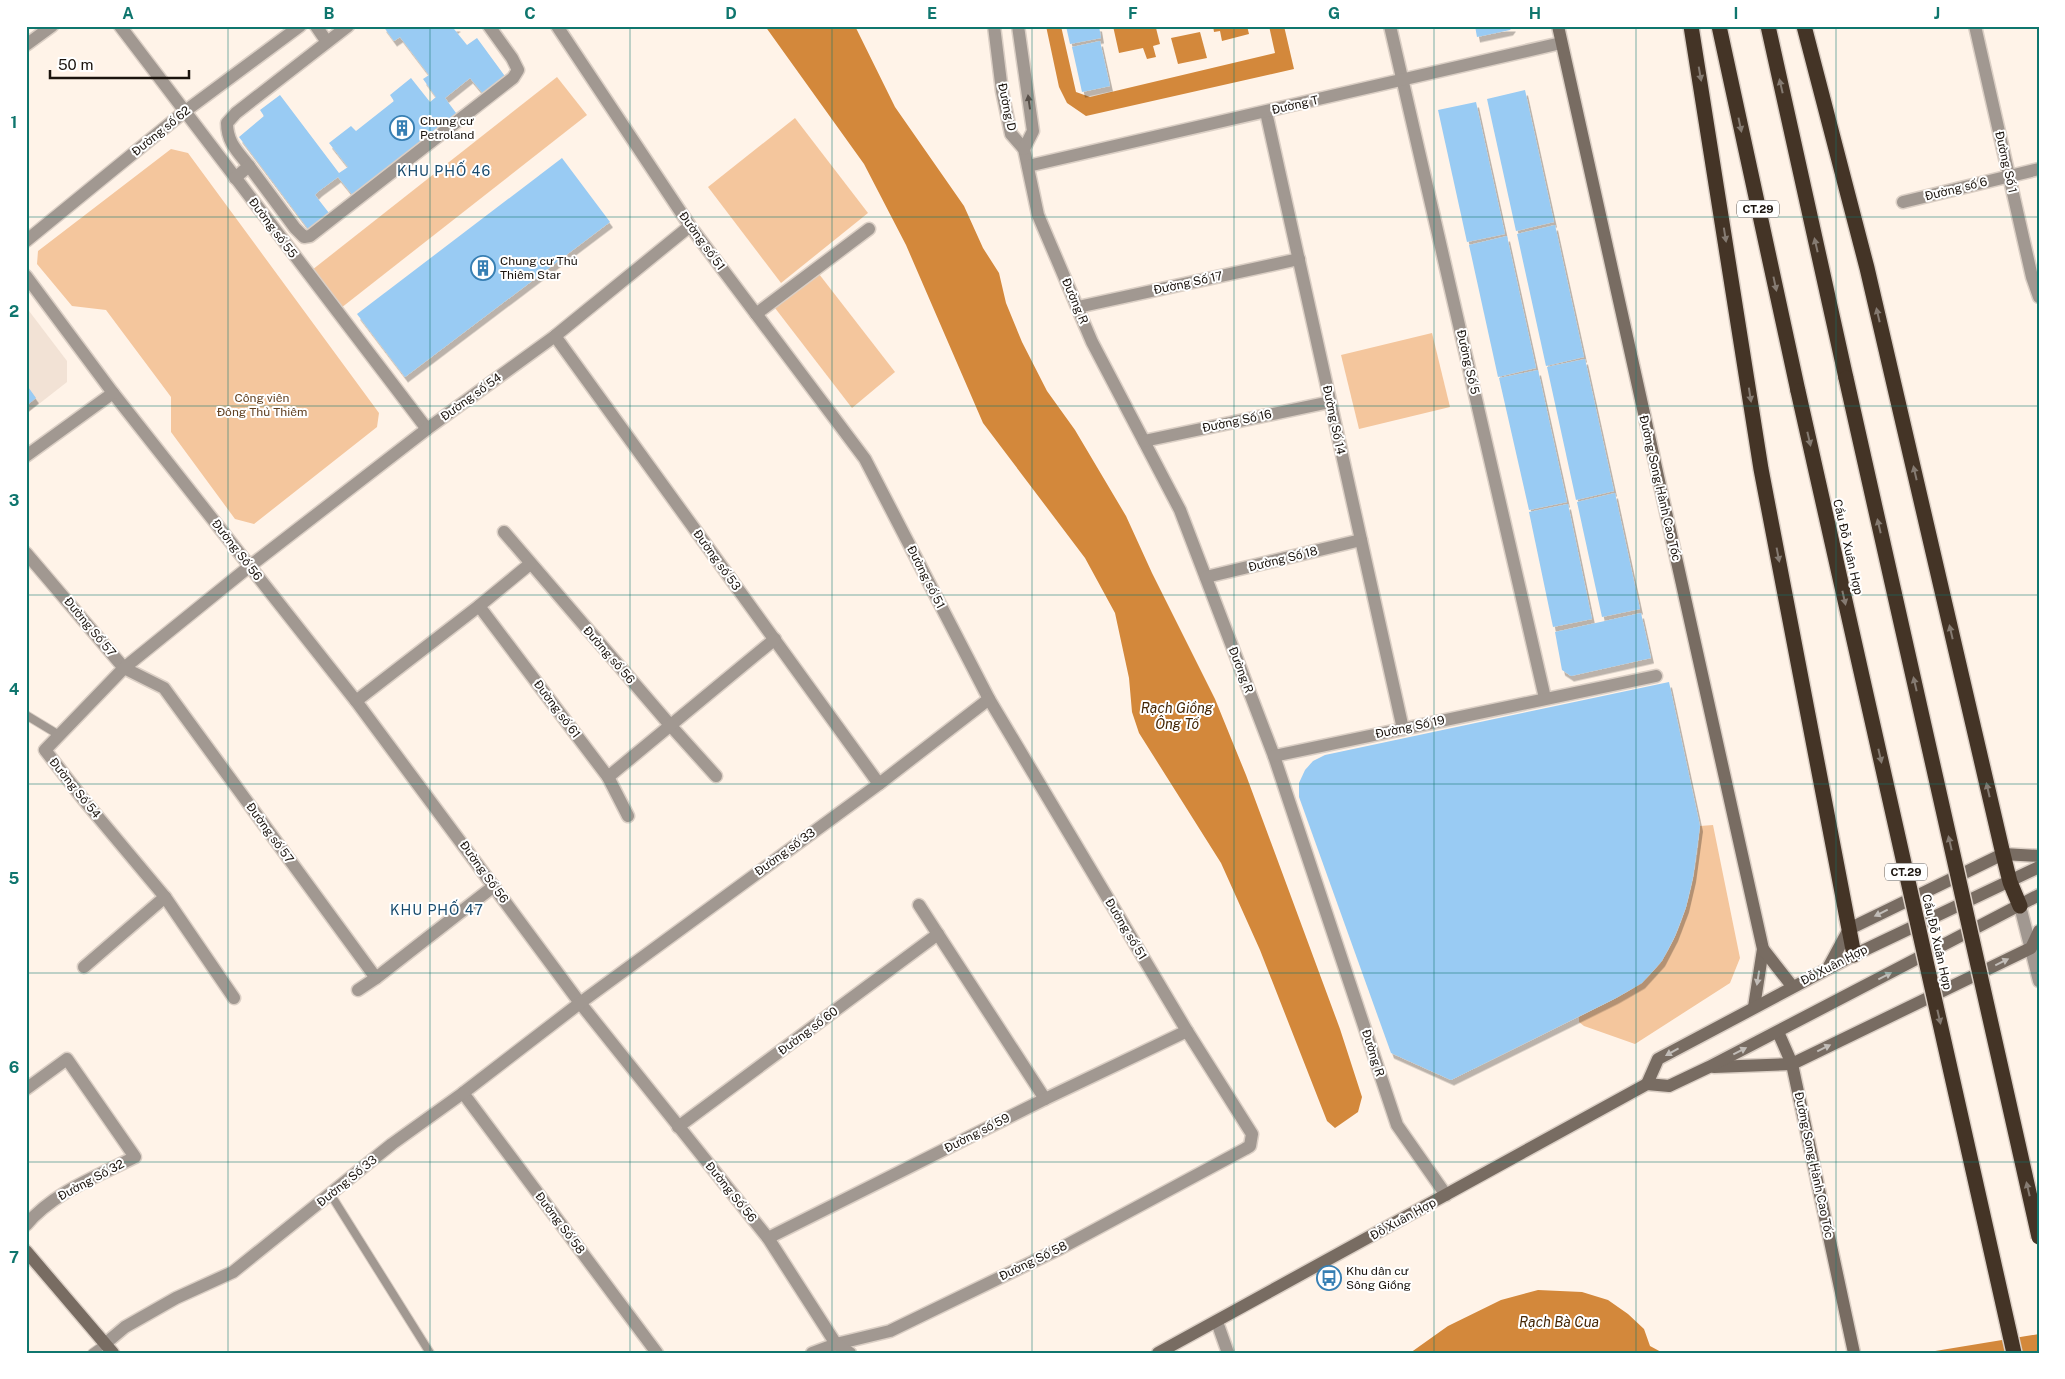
<svg xmlns="http://www.w3.org/2000/svg" width="2065" height="1379" font-family="'Public Sans',sans-serif">
<style>
.built{fill:#f2e2d5}
.green{fill:#f4c69d}
.water{fill:#d3883b}
.building{fill:#99cbf3;filter:url(#shadow)}
.lines{fill:none;stroke-linecap:round;stroke-linejoin:round}
.service-casing{stroke:#dbcfc5;stroke-width:10}
.minor-casing{stroke:#dbcfc5;stroke-width:15}
.secondary-casing{stroke:#dbcfc5;stroke-width:15}
.motorway-casing{stroke:#dbcfc5;stroke-width:18}
.service{stroke:#a19891;stroke-width:8}
.minor{stroke:#a19891;stroke-width:12}
.secondary{stroke:#786c62;stroke-width:12}
.motorway{stroke:#443426;stroke-width:15}
.motorway-bridge-casing{stroke:#dbcfc5;stroke-width:18;stroke-linecap:butt}
.motorway-bridge{stroke:#443426;stroke-width:15}
.oneway{fill:#857b72}
.oneway2{fill:#574f49}
.oneway3{fill:#c2bdb8}
.grid{fill:none;stroke:#0f766e;stroke-width:1;stroke-opacity:0.55}
.labels{text-anchor:middle;stroke-width:4;stroke-linejoin:round;paint-order:stroke}
.shield{fill:#fff;stroke:#5f5a56;stroke-width:1}
.shield-label{font-size:11px;font-weight:bold;fill:#1b140e}
.street-label{font-size:12px;fill:#1b140e;stroke:#fff}
.poi-label{font-size:12px;fill:#1b140e;stroke:#fff;text-anchor:start}
.park-label{font-size:12px;fill:#624223;stroke:#fff}
.neighbourhood-label{font-size:14px;letter-spacing:1px;fill:#174a6d;stroke:#fff}
.water-label{font-size:14px;font-style:italic;fill:#442605;stroke:#fff}
.neatline{fill:none;stroke:#0f766e;stroke-width:2}
.grid-label{font-size:16px;text-anchor:middle;font-weight:bold;fill:#0f766e}
</style>
<defs>
<filter id="shadow"><feDropShadow dx="3" dy="5.5" stdDeviation="0" flood-color="#0004"/></filter>
</defs>
<rect width="100%" height="100%" fill="#fff3e8"/>
<path class="built" d="M26,307L67,361V382L26,414Z"/>
<g class="green">
<path d="M557,77L587,115L341,308L312,270Z"/>
<path d="M795,118L868,213L781,283L708,187Z"/>
<path d="M171,149L188,153L379,413L377,427L254,524L235,519L171,432V397L106,310L72,306L37,264L38,251Z"/>
<path d="M819,274L895,372L852,408L775,308Z"/>
<path d="M1432,333L1450,407L1359,429L1341,355Z"/>
<path d="M1713,825L1740,958L1730,983L1635,1044L1584,1026L1579,1022V1017C1600,1006 1624,996 1643,981C1683,949 1697,875 1700,826Z"/>
</g>
<g class="water">
<path d="M765,26H855L895,107L964,206L983,248L999,273L1006,303L1022,342L1047,391L1075,430L1126,516L1152,573L1215,699L1246,775L1340,1029L1362,1097L1358,1112L1335,1128L1327,1121L1260,950L1221,863L1139,733L1132,712L1129,678L1115,613L1085,558L983,423L906,245L864,164Z"/>
<path d="M1046,26H1061L1076,92L1090,97L1275,53L1269,26H1284L1294,69L1086,116L1067,103L1059,87Z"/>
<path d="M1113,26H1162L1156,28L1160,44L1153,46L1156,57L1147,59L1143,48L1119,53Z"/>
<path d="M1213,26H1247L1249,34L1222,41L1220,31L1214,32Z"/>
<path d="M1200,32L1207,58L1178,64L1171,38Z"/>
<path d="M1538,1290L1582,1292L1608,1300L1628,1314L1644,1329L1650,1346L1663,1353H1410L1448,1326L1501,1300Z"/>
<path d="M2039,1334V1353H1923Z"/>
</g>
<g class="building">
<path d="M383,26H458L454,29L467,45L477,38L507,79L485,96L470,78L445,98L459,117L355,198L338,177L319,191L315,195L329,213L309,230L239,137L264,116L260,110L280,95L339,173L348,167L329,143L351,126L356,131L394,101L390,95L411,78L430,102L436,97L423,79L429,75L400,37L394,41Z"/>
<path d="M1066,26H1099L1101,38L1070,44Z"/>
<path d="M1475,26H1513L1510,30L1477,37Z"/>
<path d="M1100,41L1110,86L1082,92L1072,47Z"/>
<path d="M1525,90L1554,222L1516,231L1487,99Z"/>
<path d="M1476,102L1505,234L1467,242L1438,110Z"/>
<path d="M562,158L610,222L405,377L357,314Z"/>
<path d="M1555,225L1584,357L1546,366L1517,234Z"/>
<path d="M1507,236L1536,368L1498,377L1469,245Z"/>
<path d="M1585,359L1614,491L1576,500L1547,367Z"/>
<path d="M1538,370L1567,502L1529,510L1499,378Z"/>
<path d="M26,384L36,398L26,406Z"/>
<path d="M1615,493L1640,609L1602,617L1577,502Z"/>
<path d="M1568,504L1592,619L1553,627L1529,512Z"/>
<path d="M1641,613L1651,658L1571,676L1562,670L1555,632Z"/>
<path d="M1669,682L1700,826L1693,877L1686,907L1675,936L1662,961L1642,983L1616,998L1451,1080L1391,1053L1299,797V783L1305,770L1313,761L1325,755Z"/>
</g>
<g class="lines">
<defs>
<g id="service">
<path d="M26,715L59,735"/>
<path d="M331,1195L430,1353"/>
<path d="M92,1353L106,1343"/>
</g>
<g id="minor">
<path d="M120,26L427,429"/>
<path d="M316,26L327,42"/>
<path d="M557,26L690,226L865,459L989,699L1187,1031L1252,1134L1250,1146L1245,1149L1061,1248L890,1331L836,1344L812,1353"/>
<path d="M994,26L1002,91L1011,134L1024,149L1038,215L1092,342L1180,510L1274,756L1397,1125L1446,1195"/>
<path d="M1018,26L1033,131L1024,149"/>
<path d="M1390,26L1545,698"/>
<path d="M1975,26L2032,277L2039,297"/>
<path d="M26,45L52,26"/>
<path d="M1266,112L1403,729"/>
<path d="M249,166C237,151 227,142 227,123L236,113L348,26"/>
<path d="M1028,166L1561,43"/>
<path d="M235,178L249,166L295,228L304,237L310,236L513,78L518,70L512,58L489,26"/>
<path d="M1903,202L2039,169"/>
<path d="M26,241L184,112L300,26"/>
<path d="M26,276L113,393L356,701L580,1003L768,1238L836,1344L850,1353"/>
<path d="M1078,307L1299,259"/>
<path d="M756,314L869,229"/>
<path d="M555,336L879,784"/>
<path d="M1144,441L1330,402"/>
<path d="M26,456L113,393"/>
<path d="M504,532L670,725L716,776"/>
<path d="M26,553L124,668L164,688L376,978"/>
<path d="M1206,577L1361,540"/>
<path d="M479,606L608,777L628,816"/>
<path d="M356,701L479,606L530,564"/>
<path d="M1274,756L1656,676"/>
<path d="M608,777L775,639"/>
<path d="M919,905L1045,1099"/>
<path d="M2020,906L2039,981"/>
<path d="M84,967L165,897"/>
<path d="M358,990L376,978L494,886"/>
<path d="M234,998L165,897L83,799L45,750L124,668L250,566L427,429L555,336L690,226"/>
<path d="M26,1089L67,1059L135,1157C98,1176 54,1192 26,1225"/>
<path d="M463,1093L657,1353"/>
<path d="M678,1127L938,934"/>
<path d="M768,1238L1045,1099L1187,1031"/>
<path d="M1217,1322L1228,1353"/>
<path d="M106,1343L125,1327L176,1298L233,1272L392,1144L463,1093L580,1003L879,784L989,699"/>
</g>
<g id="secondary">
<path d="M1558,26L1763,949L1754,1007"/>
<path d="M1763,949L1792,986"/>
<path d="M1828,968L1849,929L2003,854L2039,856"/>
<path d="M1778,1032L1792,1064L1854,1353"/>
<path d="M1714,1067L1792,1064L2031,948L2039,931"/>
<path d="M1647,1084L1658,1059L1854,955L2039,867"/>
<path d="M26,1251L113,1353"/>
<path d="M1158,1353L1647,1084L1669,1086L1709,1067L2039,895"/>
</g>
<g id="motorway">
<path d="M1691,26L1761,469L1854,955"/>
<path d="M1719,26L1798,391"/>
<path d="M1768,26L1846,378"/>
<path d="M1804,26L1867,268L2003,854L2010,882L2020,906"/>
</g>
</defs>
<use href="#service" class="service-casing"/>
<use href="#minor" class="minor-casing"/>
<use href="#secondary" class="secondary-casing"/>
<use href="#motorway" class="motorway-casing"/>
<use href="#service" class="service"/>
<use href="#minor" class="minor"/>
<use href="#secondary" class="secondary"/>
<use href="#motorway" class="motorway"/>
<defs>
<g id="motorway-bridge">
<path d="M1846,378L2039,1237"/>
<path d="M1798,391L2014,1353"/>
</g>
</defs>
<use href="#motorway-bridge" class="motorway-bridge-casing"/>
<use href="#motorway-bridge" class="motorway-bridge"/>
</g>
<defs><path id="oneway-solid" d="M-6-.8H1V-3.2L6.5 0L1 3.2V.8H-6Z" transform="scale(1.25)"/></defs>
<g class="oneway">
<use href="#oneway-solid" transform="translate(1700 74) rotate(80)"/>
<use href="#oneway-solid" transform="translate(1781 86) rotate(-103)"/>
<use href="#oneway-solid" transform="translate(1740 125) rotate(78)"/>
<use href="#oneway-solid" transform="translate(1725 235) rotate(81)"/>
<use href="#oneway-solid" transform="translate(1816 245) rotate(-103)"/>
<use href="#oneway-solid" transform="translate(1775 284) rotate(78)"/>
<use href="#oneway-solid" transform="translate(1878 315) rotate(-103)"/>
<use href="#oneway-solid" transform="translate(1750 395) rotate(81)"/>
<use href="#oneway-solid" transform="translate(1809 439) rotate(77)"/>
<use href="#oneway-solid" transform="translate(1915 473) rotate(-103)"/>
<use href="#oneway-solid" transform="translate(1879 526) rotate(-103)"/>
<use href="#oneway-solid" transform="translate(1778 555) rotate(79)"/>
<use href="#oneway-solid" transform="translate(1844 598) rotate(77)"/>
<use href="#oneway-solid" transform="translate(1951 632) rotate(-103)"/>
<use href="#oneway-solid" transform="translate(1915 684) rotate(-103)"/>
<use href="#oneway-solid" transform="translate(1880 756) rotate(77)"/>
<use href="#oneway-solid" transform="translate(1988 790) rotate(-103)"/>
<use href="#oneway-solid" transform="translate(1950 843) rotate(-103)"/>
<use href="#oneway-solid" transform="translate(1939 1017) rotate(77)"/>
<use href="#oneway-solid" transform="translate(2028 1189) rotate(-103)"/>
</g>
<use class="oneway2" href="#oneway-solid" transform="translate(1029 102) rotate(-98)"/>
<g class="oneway3">
<use href="#oneway-solid" transform="translate(1881 913) rotate(154)"/>
<use href="#oneway-solid" transform="translate(2002 962) rotate(-26)"/>
<use href="#oneway-solid" transform="translate(1885 976) rotate(-27)"/>
<use href="#oneway-solid" transform="translate(1758 978) rotate(99)"/>
<use href="#oneway-solid" transform="translate(1824 1048) rotate(-26)"/>
<use href="#oneway-solid" transform="translate(1740 1051) rotate(-27)"/>
<use href="#oneway-solid" transform="translate(1672 1052) rotate(151)"/>
</g>
<path class="grid" d="M228,26V1353M430,26V1353M630,26V1353M832,26V1353M1032,26V1353M1234,26V1353M1434,26V1353M1636,26V1353M1836,26V1353M26,217H2039M26,406H2039M26,595H2039M26,784H2039M26,973H2039M26,1162H2039"/>
<defs>
<symbol id="building-ring" viewBox="-11 -11 22 22"><circle r="9.5" fill="#fff" stroke="#377fb3" stroke-width="1.5"/><path d="M-4-6H4V6H1V3H-1V6H-4ZM-2.5-4.3h1.7v1.8h-1.7ZM.8-4.3h1.7v1.8H.8ZM-2.5-1h1.7V.8h-1.7ZM.8-1h1.7V.8H.8Z" fill="#377fb3"/></symbol>
<symbol id="bus-ring" viewBox="-11 -11 22 22"><circle r="9.5" fill="#fff" stroke="#377fb3" stroke-width="1.5"/><path d="M-5-6H5V4H4V6H2V4H-2V6H-4V4H-5ZM-3.5-4V0h7V-4ZM-3.5 1.2v1.5H-2V1.2ZM2 1.2v1.5H3.5V1.2Z" fill="#377fb3"/></symbol>
</defs>
<g fill-rule="evenodd">
<use href="#building-ring" x="388" y="114" width="28" height="28"/>
<use href="#building-ring" x="469" y="254" width="28" height="28"/>
<use href="#bus-ring" x="1315" y="1264" width="28" height="28"/>
</g>
<g class="labels">
<g class="shield">
<rect x="1737" y="200.5" width="42" height="17" rx="4"/>
<rect x="1885" y="863.5" width="42" height="17" rx="4"/>
</g>
<g class="shield-label">
<text x="1758" y="213">CT.29</text>
<text x="1906" y="876">CT.29</text>
</g>
<g class="street-label">
<text transform="translate(1295 105) rotate(-13)" y="4">Đường T</text>
<text transform="translate(1007 107) rotate(78)" y="4">Đường D</text>
<text transform="translate(161 131) rotate(-39)" y="4">Đường số 62</text>
<text transform="translate(2006 162) rotate(77)" y="4">Đường Số 1</text>
<text transform="translate(1956 189) rotate(-14)" y="4">Đường số 6</text>
<text transform="translate(273 228) rotate(53)" y="4">Đường số 55</text>
<text transform="translate(702 241) rotate(54)" y="4">Đường số 51</text>
<text transform="translate(1188 283) rotate(-12)" y="4">Đường Số 17</text>
<text transform="translate(1075 301) rotate(67)" y="4">Đường R</text>
<text transform="translate(1468 362) rotate(77)" y="4">Đường Số 5</text>
<text transform="translate(471 397) rotate(-36)" y="4">Đường số 54</text>
<text transform="translate(1334 420) rotate(78)" y="4">Đường Số 14</text>
<text transform="translate(1237 421) rotate(-12)" y="4">Đường Số 16</text>
<text transform="translate(1660 488) rotate(77)" y="4">Đường Song Hành Cao Tốc</text>
<text transform="translate(1848 547) rotate(77)" y="4">Cầu Đỗ Xuân Hợp</text>
<text transform="translate(237 550) rotate(52)" y="4">Đường Số 56</text>
<text transform="translate(1283 559) rotate(-14)" y="4">Đường Số 18</text>
<text transform="translate(717 560) rotate(54)" y="4">Đường số 53</text>
<text transform="translate(926 577) rotate(63)" y="4">Đường số 51</text>
<text transform="translate(90 627) rotate(50)" y="4">Đường Số 57</text>
<text transform="translate(609 655) rotate(49)" y="4">Đường số 56</text>
<text transform="translate(1241 670) rotate(69)" y="4">Đường R</text>
<text transform="translate(557 709) rotate(53)" y="4">Đường số 61</text>
<text transform="translate(1410 727) rotate(-12)" y="4">Đường Số 19</text>
<text transform="translate(75 788) rotate(51)" y="4">Đường Số 54</text>
<text transform="translate(270 833) rotate(54)" y="4">Đường số 57</text>
<text transform="translate(785 852) rotate(-36)" y="4">Đường số 33</text>
<text transform="translate(484 872) rotate(54)" y="4">Đường Số 56</text>
<text transform="translate(1126 929) rotate(59)" y="4">Đường số 51</text>
<text transform="translate(1937 942) rotate(77)" y="4">Cầu Đỗ Xuân Hợp</text>
<text transform="translate(1834 965) rotate(-27)" y="4">Đỗ Xuân Hợp</text>
<text transform="translate(808 1031) rotate(-37)" y="4">Đường số 60</text>
<text transform="translate(1373 1053) rotate(72)" y="4">Đường R</text>
<text transform="translate(977 1133) rotate(-27)" y="4">Đường số 59</text>
<text transform="translate(1814 1165) rotate(78)" y="4">Đường Song Hành Cao Tốc</text>
<text transform="translate(91 1180) rotate(-28)" y="4">Đường Số 32</text>
<text transform="translate(347 1181) rotate(-39)" y="4">Đường Số 33</text>
<text transform="translate(731 1192) rotate(51)" y="4">Đường Số 56</text>
<text transform="translate(1403 1219) rotate(-29)" y="4">Đỗ Xuân Hợp</text>
<text transform="translate(560 1223) rotate(53)" y="4">Đường Số 58</text>
<text transform="translate(1033 1261) rotate(-26)" y="4">Đường Số 58</text>
</g>
<g class="poi-label">
<text x="420" y="125">Chung cư<tspan x="420" dy="14">Petroland</tspan></text>
<text x="500" y="265">Chung cư Thủ<tspan x="500" dy="14">Thiêm Star</tspan></text>
<text x="1346" y="1275">Khu dân cư<tspan x="1346" dy="14">Sông Giồng</tspan></text>
</g>
<g class="park-label">
<text x="262" y="402">Công viên<tspan x="262" dy="14">Đông Thủ Thiêm</tspan></text>
</g>
<g class="neighbourhood-label">
<text x="444" y="176">KHU PHỐ 46</text>
<text x="437" y="915">KHU PHỐ 47</text>
</g>
<g class="water-label">
<text x="1177" y="713">Rạch Giồng<tspan x="1177" dy="16">Ông Tố</tspan></text>
<text x="1559" y="1327">Rạch Bà Cua</text>
</g>
</g>
<rect width="2065" height="1379" fill="none" stroke="#ffffff" stroke-width="55"/>
<path d="M50 70v8h139v-8" fill="none" stroke="#1b140e" stroke-width="2.5"/>
<text x="58" y="70" font-size="15" fill="#1b140e" stroke="#ffffff" stroke-width="4" paint-order="stroke">50 m</text>
<rect x="28" y="28" width="2010" height="1324" class="neatline"/>
<g class="grid-label">
<text x="128" y="19">A</text>
<text x="329" y="19">B</text>
<text x="530" y="19">C</text>
<text x="731" y="19">D</text>
<text x="932" y="19">E</text>
<text x="1133" y="19">F</text>
<text x="1334" y="19">G</text>
<text x="1535" y="19">H</text>
<text x="1736" y="19">I</text>
<text x="1937" y="19">J</text>
<text x="14" y="128">1</text>
<text x="14" y="317">2</text>
<text x="14" y="506">3</text>
<text x="14" y="695">4</text>
<text x="14" y="884">5</text>
<text x="14" y="1073">6</text>
<text x="14" y="1263">7</text>
</g>
</svg>
